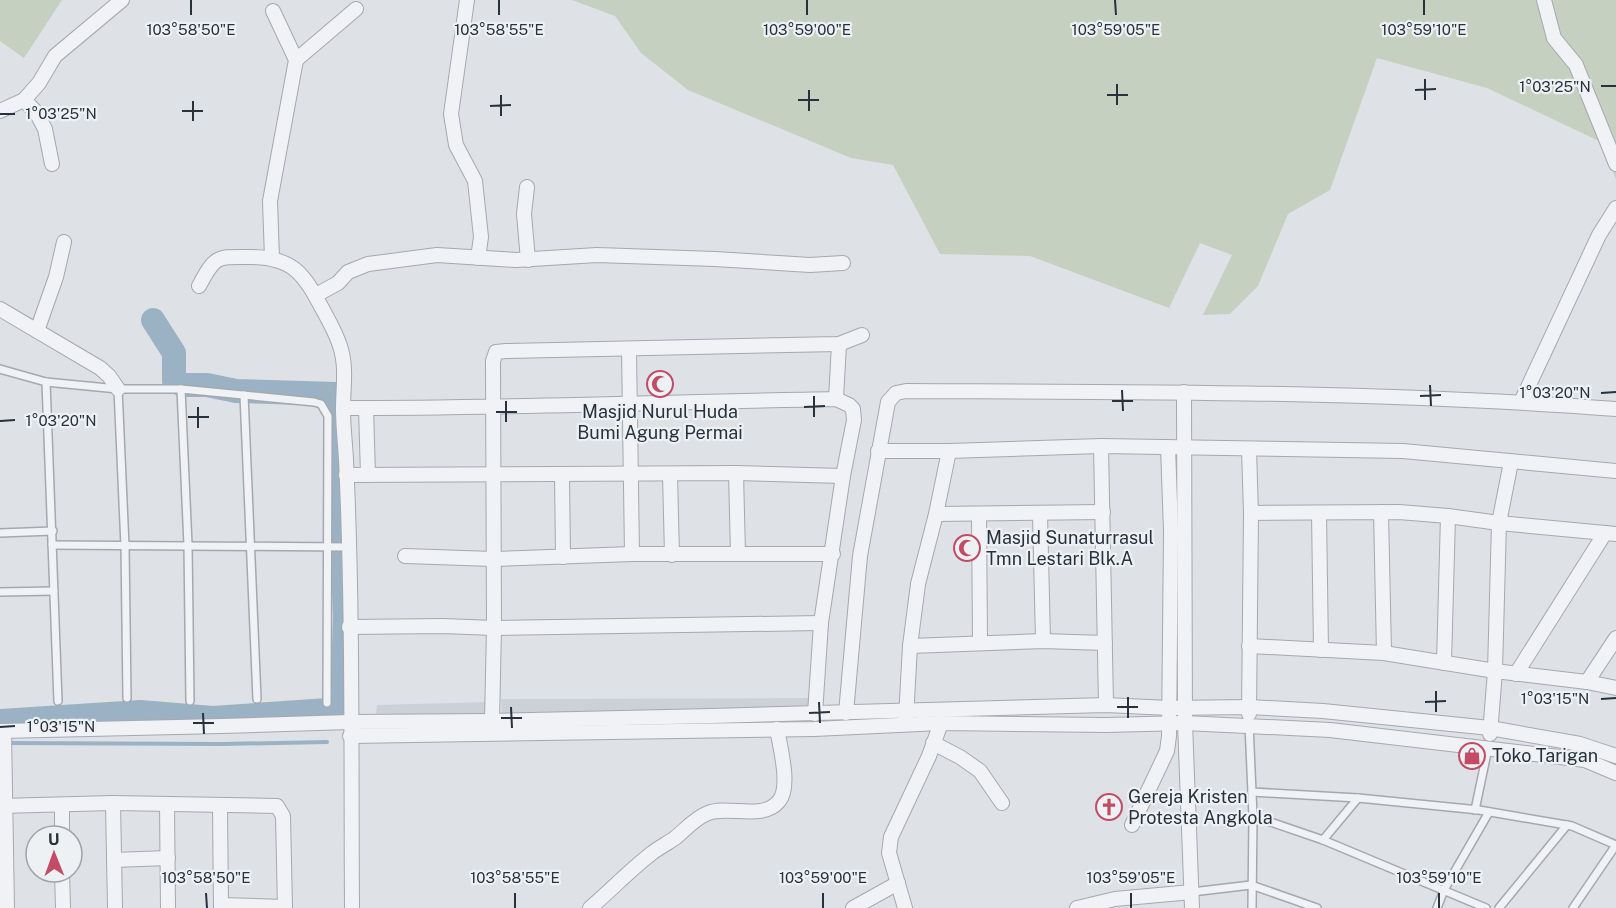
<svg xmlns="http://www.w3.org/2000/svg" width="1616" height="908" font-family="'Public Sans',sans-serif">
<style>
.built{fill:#ccd1d8}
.green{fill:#c5d0c0}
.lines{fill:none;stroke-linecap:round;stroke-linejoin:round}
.stream{stroke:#9bb2c4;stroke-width:4}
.river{stroke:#9bb2c4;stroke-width:24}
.service-casing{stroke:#a4a9b0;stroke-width:10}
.minor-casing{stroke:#a4a9b0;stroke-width:16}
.service{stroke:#f0f2f5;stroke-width:7}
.minor{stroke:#f0f2f5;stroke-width:14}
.ticks{fill:none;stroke:#28313c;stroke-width:2}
.labels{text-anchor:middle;stroke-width:4.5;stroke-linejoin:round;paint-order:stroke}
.poi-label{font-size:18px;fill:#28313c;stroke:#edf1f4;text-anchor:start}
.ticks-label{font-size:15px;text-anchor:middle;fill:#28313c;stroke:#edf1f4;stroke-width:4.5;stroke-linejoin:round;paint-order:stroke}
</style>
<rect width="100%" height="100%" fill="#dee2e7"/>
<g class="built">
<path d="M809,698V712L502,717L501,699Z"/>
<path d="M490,702L489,717L375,720L377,705Z"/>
</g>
<g class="green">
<path d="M0,0H62L24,58L0,41Z"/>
<path d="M572,0H1616V179L1601,142L1487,88L1377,58L1330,190L1288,214L1258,286L1230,314L1203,315L1232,255L1200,243L1169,308L1030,256L940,254L893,165L851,158L688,90L641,53L615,16Z"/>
</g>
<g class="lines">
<path class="stream" d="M7,743L223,744L327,742"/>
<path class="river" d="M0,721L140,712L213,718L342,709L345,616L336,394L236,391L207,385H183L174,381V353L153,320"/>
<defs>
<g id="service">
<path d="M0,369L46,382L118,389H181L314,402L321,404L328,416L327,703"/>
<path d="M46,382L58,701"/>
<path d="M118,389L125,546L127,698"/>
<path d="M181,389L188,545L190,701"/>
<path d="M244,395L257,699"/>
<path d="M0,533L53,531"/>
<path d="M52,545L348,547"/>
<path d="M0,592L54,591"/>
<path d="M1249,724L1253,816L1252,908"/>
<path d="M1252,792L1358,798L1479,810L1572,826L1616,845"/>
<path d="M1475,810L1488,748"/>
<path d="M1253,816L1323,840L1486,908"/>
<path d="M1323,840L1358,798"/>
<path d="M1192,892L1251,885L1317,908"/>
<path d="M1437,908L1444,890L1489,812"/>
<path d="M1499,908L1567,825"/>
<path d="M1573,908L1616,845"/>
</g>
<g id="minor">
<path d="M467,0L451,114L456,145L475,181L481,237L478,258"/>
<path d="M1544,0L1554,38L1576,65L1616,164"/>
<path d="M296,60L356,9"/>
<path d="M24,100L36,112L45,129L52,164"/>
<path d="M0,111L24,100L39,83L55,56L122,0"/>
<path d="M527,187L524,214L528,260"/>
<path d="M272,258L270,201L296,60L273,11"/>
<path d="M199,286C216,254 217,257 252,257C295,258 304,275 323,310C329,321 336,333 340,346C347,367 343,388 343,409C343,426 345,442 346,459C353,608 351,759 352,908"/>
<path d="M316,295L338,283L348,272L368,264L437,255L516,260L597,255L715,259L810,265L843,263"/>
<path d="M0,309L100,368L109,376L118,389"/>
<path d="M37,331L56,277L64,242"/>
<path d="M629,349L632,554"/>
<path d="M1184,392L1185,723L1192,908"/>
<path d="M836,399L839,344"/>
<path d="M1521,402L1599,235L1616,208"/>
<path d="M343,408C507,408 672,402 836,399L849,405L853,409L854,420L843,476L821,623L815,714"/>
<path d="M366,408L368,475"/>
<path d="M1101,446L1106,705"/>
<path d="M1249,449L1251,513L1249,714"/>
<path d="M878,451H949L1101,446L1403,451L1616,471"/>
<path d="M736,473L738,554"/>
<path d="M670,474L672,555"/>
<path d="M346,475L736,473L843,476"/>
<path d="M562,475L563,557"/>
<path d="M1381,512L1384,653"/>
<path d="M1251,513L1399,512L1448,516L1499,523L1616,534"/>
<path d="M1319,513L1321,650"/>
<path d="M936,514L1103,512"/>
<path d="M979,514L980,643"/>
<path d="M1040,514L1043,641"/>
<path d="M405,556L493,559L632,554H833"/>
<path d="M349,627L443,626L494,628L821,623"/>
<path d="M910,646L1043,641L1105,643"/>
<path d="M1249,646L1384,653L1495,671L1587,682L1616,688"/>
<path d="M1444,663L1448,516"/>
<path d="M1516,674L1605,533"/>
<path d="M1587,682L1616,638"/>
<path d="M846,713L860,556L888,402L896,393L906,391C1143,392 1380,391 1616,409"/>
<path d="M906,718L910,646L918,584L936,514L949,451"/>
<path d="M492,721L494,628L493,361L496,352L506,351L839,344L862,335"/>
<path d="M0,731L222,726L350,722L490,721L712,716L1106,705L1169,708L1249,707L1323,711L1490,728L1580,744L1616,756"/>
<path d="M4,731L7,908"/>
<path d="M1490,734L1495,671L1499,523L1511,462"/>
<path d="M350,736L814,729L941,723L1106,725L1185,723L1330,730L1585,760L1616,773"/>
<path d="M933,743L960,757L980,771L1002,803"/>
<path d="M113,803L115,908"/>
<path d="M167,804L168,908"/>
<path d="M62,805V836"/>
<path d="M220,805L221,908"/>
<path d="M0,806L113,803L277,806L283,816L285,908"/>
<path d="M1132,825L1167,751L1169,736L1171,531L1168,447"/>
<path d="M114,860L168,858"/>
<path d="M62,872L63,908"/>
<path d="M221,905L285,907"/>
<path d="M590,908C611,890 630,870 652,853C660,847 668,843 675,838C686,829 695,818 708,813C729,805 763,821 779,801C791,787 780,747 777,729"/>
<path d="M853,908L898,883"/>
<path d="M905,908L889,853L891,837L929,756L941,723"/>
<path d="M1077,908L1115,899L1192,892"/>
</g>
</defs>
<use href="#service" class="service-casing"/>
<use href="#minor" class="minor-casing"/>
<use href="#service" class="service"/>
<use href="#minor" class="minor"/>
</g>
<path class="ticks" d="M191,0V15M499,0V15M807,0V15M1115,0L1116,15M1424,0V15M1425,79V100M1117,84V105M1601,86H1616M809,90V111M1415,90L1436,89M501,95V116M1107,95H1128M798,100H819M193,101V121M490,106L511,105M182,111H203M0,114H15M1430,385L1431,406M1122,390L1123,411M1601,393L1616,392M814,396V417M1420,396L1441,395M506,401V422M1112,401H1133M198,407V428M804,407L825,406M496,412H517M188,417H209M0,421L15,420M1436,691V712M1128,697V718M1601,699L1616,698M819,702L820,723M1425,702L1446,701M511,707L512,728M1117,707H1138M203,713L204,734M809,713L830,712M501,718H522M193,723H214M0,727L15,726M206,893L207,908M515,893V908M823,893V908M1131,893V908M1439,893V908"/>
<defs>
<symbol id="mosque-ring" viewBox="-11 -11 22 22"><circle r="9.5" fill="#edf1f4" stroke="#c44b65" stroke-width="1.5"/><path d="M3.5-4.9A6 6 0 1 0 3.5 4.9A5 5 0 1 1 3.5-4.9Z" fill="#c44b65"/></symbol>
<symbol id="shop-ring" viewBox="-11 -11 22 22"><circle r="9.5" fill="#edf1f4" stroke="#c44b65" stroke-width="1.5"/><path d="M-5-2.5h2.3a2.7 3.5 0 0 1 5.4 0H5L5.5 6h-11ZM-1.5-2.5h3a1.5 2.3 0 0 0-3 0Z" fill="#c44b65"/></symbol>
<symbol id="church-ring" viewBox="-11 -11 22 22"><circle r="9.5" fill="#edf1f4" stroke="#c44b65" stroke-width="1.5"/><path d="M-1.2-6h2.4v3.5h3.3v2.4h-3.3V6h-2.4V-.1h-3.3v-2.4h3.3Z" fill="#c44b65"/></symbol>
</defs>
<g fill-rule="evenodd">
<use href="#mosque-ring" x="645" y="369" width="30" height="30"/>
<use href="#mosque-ring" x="952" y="533" width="30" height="30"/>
<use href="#shop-ring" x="1457" y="741" width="30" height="30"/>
<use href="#church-ring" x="1094" y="792" width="30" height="30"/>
</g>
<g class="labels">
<g class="poi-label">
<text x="660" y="418" text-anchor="middle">Masjid Nurul Huda<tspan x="660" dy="21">Bumi Agung Permai</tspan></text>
<text x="986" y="544">Masjid Sunaturrasul<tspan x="986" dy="21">Tmn Lestari Blk.A</tspan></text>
<text x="1492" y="762">Toko Tarigan</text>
<text x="1128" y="803">Gereja Kristen<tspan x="1128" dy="21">Protesta Angkola</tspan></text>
</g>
</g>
<g class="ticks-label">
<text x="191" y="35">103°58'50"E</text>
<text x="499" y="35">103°58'55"E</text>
<text x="807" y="35">103°59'00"E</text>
<text x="1116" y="35">103°59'05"E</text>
<text x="1424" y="35">103°59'10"E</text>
<text x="1555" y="92">1°03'25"N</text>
<text x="61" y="119">1°03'25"N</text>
<text x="1555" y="398">1°03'20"N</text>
<text x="61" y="426">1°03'20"N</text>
<text x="1555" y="704">1°03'15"N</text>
<text x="61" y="732">1°03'15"N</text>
<text x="206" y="883">103°58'50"E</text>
<text x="515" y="883">103°58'55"E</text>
<text x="823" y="883">103°59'00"E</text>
<text x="1131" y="883">103°59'05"E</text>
<text x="1439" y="883">103°59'10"E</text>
</g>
<g transform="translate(54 854) rotate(359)"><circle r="28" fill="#edf1f4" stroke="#9ea4aa" stroke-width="1.5"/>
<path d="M0-4.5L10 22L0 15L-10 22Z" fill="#c44b65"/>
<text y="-9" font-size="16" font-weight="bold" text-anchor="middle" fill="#28313c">U</text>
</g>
</svg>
